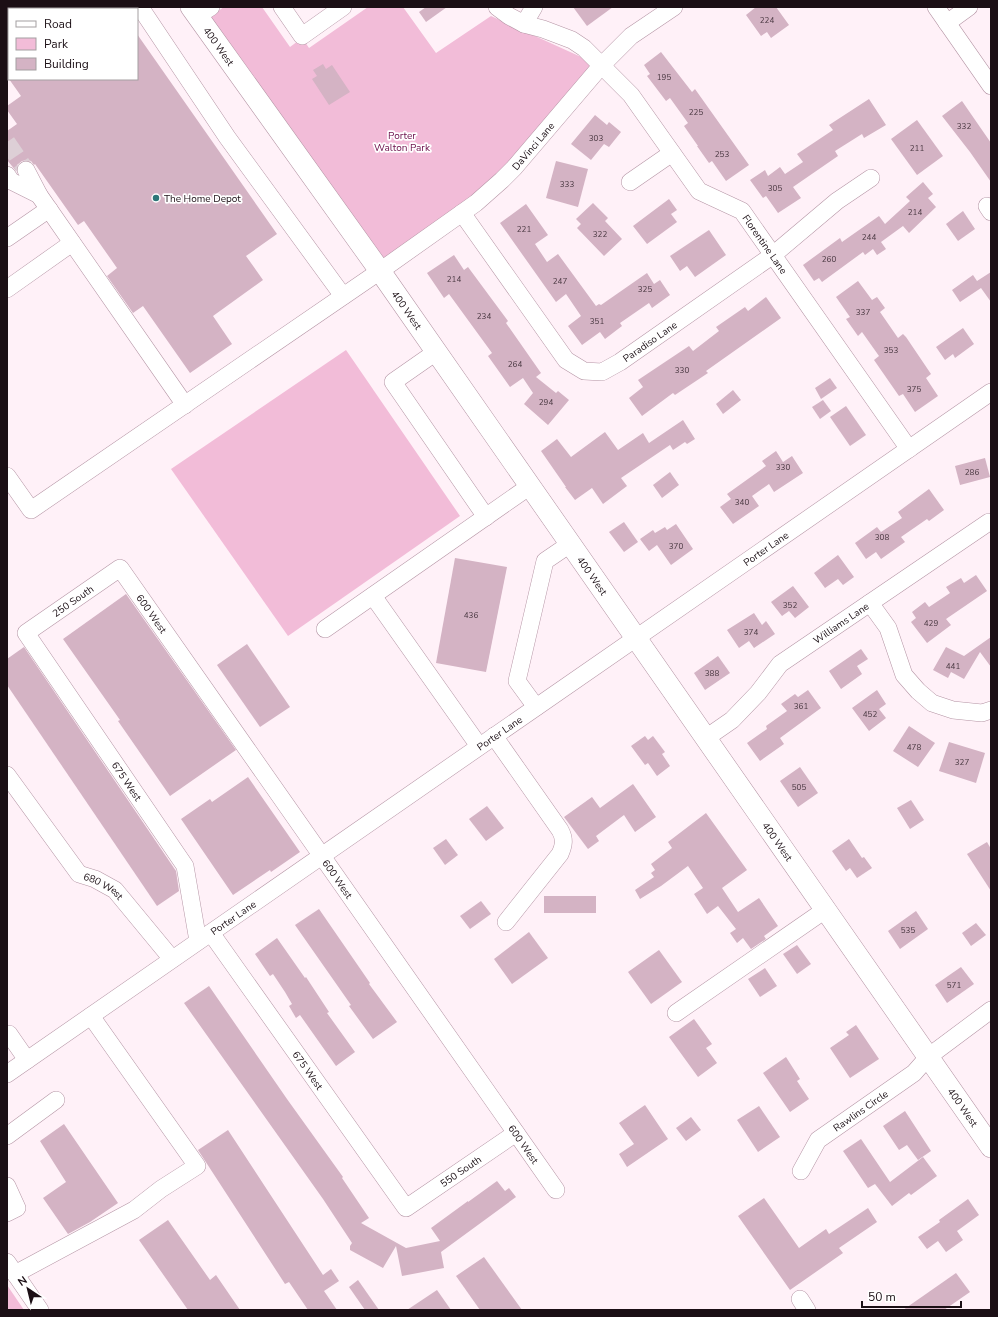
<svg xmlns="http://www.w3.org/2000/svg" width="998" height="1317" font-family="'Nunito Sans',sans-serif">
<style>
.green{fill:#f2bcd8}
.building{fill:#d4b3c4}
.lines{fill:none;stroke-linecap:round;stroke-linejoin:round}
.minor-tunnel{stroke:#ddcfd6;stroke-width:17;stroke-dasharray:17 8;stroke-linecap:butt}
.minor-casing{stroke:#b595a5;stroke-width:18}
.major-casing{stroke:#b595a5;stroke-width:22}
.minor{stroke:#fff;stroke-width:17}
.major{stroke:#fff;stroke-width:21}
.poi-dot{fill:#2d7678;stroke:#fff;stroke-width:1.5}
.labels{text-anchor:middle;stroke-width:3.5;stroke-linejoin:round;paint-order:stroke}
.number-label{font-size:8px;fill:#493841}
.street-label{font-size:10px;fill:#1b0f15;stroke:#fff}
.park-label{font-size:10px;fill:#6b0f4b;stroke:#fff}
.poi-label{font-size:10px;fill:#1b0f15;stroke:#fff;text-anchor:start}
</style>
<rect width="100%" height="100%" fill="#fff1f8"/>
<g class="green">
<path d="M224,7H262L290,47L298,41L305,42L309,48L368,7H403L436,53L491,16L601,66L514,168L380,271L202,22Z"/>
<path d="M346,350L460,516L288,636L171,469Z"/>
<path d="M7,1285L24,1310H7Z"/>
</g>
<g class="building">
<path d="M426,7H447L426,22L419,12Z"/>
<path d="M573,7H613L587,26Z"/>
<path d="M756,7H776L789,25L771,38L767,32L761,36L746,15Z"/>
<path d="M137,34L277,234L246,256L263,280L213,316L232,344L190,373L143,306L133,313L107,276L117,268L84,221L78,225L35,164L34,165L31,161L27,160L22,161L17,165L16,171L7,160V131L17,124L7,110V106L21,96L9,79H137Z"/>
<path d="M661,52L692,92L695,89L749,165L726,181L712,161L709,163L697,146H698L684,126L688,123L670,98L666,101L647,76L650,74L644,65Z"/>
<path d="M323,64L326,69L332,65L350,92L329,105L312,79L317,76L313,70Z"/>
<path d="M869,99L886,125L864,138L862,134L835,151L838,156L793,187L801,198L778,213L766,196L763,198L750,180L765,170L768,176L780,167L785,174L803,162L797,154L833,130L829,125Z"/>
<path d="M962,101L991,143V182L970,152L942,116Z"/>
<path d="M595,115L607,125L609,122L621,132L609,147L604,144L591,160L571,144Z"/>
<path d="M917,120L943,156L917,175L891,139Z"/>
<path d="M556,161L588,169L578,207L546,198Z"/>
<path d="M923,182L933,194L928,198L936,207L909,233L903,226L881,242L886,249L877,255L873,249L865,255L863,252L822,282L819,278L814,281L803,265L840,238L842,242L879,216L885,224L910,201L906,197Z"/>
<path d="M669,199L677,210L671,214L677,222L647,244L633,226Z"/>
<path d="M593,203L608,218L605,221L622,239L604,256L577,228L581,224L576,219Z"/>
<path d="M526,204L548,235L535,244L547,262L558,254L596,306L599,304L601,305L647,273L654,284L660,280L670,295L652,308L649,303L620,323L622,326L605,339L600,332L582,345L568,326L581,316L566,294L556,302L500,223Z"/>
<path d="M963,211L975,229L958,241L946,224Z"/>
<path d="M709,230L726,255L695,277L687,266L680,271L670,256Z"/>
<path d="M454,255L464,270L468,267L508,321L506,323L541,373L536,377L556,393L558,391L569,400L548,425L524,404L533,393L523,378L510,387L488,356L492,353L449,294L444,298L427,273Z"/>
<path d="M991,272V302L981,288L960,302L952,290L973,275L977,281Z"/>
<path d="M858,281L872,300L877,297L885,308L880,312L898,338L903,334L906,337L931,374L926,378L938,396L915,412L903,394L899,396L874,360L879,356L862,332L858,336L846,319L850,317L836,297Z"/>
<path d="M766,297L781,318L706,371L708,373L675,395L673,393L642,416L629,398L643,387L638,380L689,346L693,351L719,331L716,327L745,307L748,311Z"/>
<path d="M963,328L974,344L955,358L953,354L945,360L936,347Z"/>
<path d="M830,378L837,388L821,399L815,388Z"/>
<path d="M733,390L741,400L723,414L716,404Z"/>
<path d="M823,400L831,411L820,419L812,407Z"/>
<path d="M846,406L866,435L850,446L830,417Z"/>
<path d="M683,420L695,439L687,444L685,442L673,450L670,445L621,478L627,486L603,504L592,488L575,500L565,487H566L541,451L557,439L571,457L605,432L618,450L643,433L649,443Z"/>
<path d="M776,451L783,462L792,456L803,473L774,492L769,484L752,496L759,506L733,524L720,507L731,499L727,494L766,466L762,461Z"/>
<path d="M985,458L990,477L960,485L955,466Z"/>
<path d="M670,472L679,485L662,498L653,485Z"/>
<path d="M929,489L944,510L929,521L927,519L901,537L905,542L881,559L876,552L866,559L855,543L877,527L881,532L902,518L898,512Z"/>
<path d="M624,522L638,542L624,552L609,532Z"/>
<path d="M676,524L693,549L671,565L657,545L649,551L640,539L653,530L655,533L665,527L667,530Z"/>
<path d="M838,555L854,577L843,585L838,579L825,588L814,573Z"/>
<path d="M455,558L507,567L486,672L436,663Z"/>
<path d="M976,575L987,591L946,619L951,625L927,643L911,622L916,618L912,612L925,602L929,607L950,593L946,587L961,578L964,583Z"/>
<path d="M793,586L809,607L795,618L789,611L782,616L771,602Z"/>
<path d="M126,594L236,750L170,796L118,721L120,720L63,639Z"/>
<path d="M754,613L762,625L766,621L775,634L754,648L749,641L739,648L727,630Z"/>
<path d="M991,637V667L980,652L964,679L951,672L948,678L933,670L946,647L964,656Z"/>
<path d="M247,644L290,707L260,727L217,665Z"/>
<path d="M24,647L176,871L179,891L157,906L7,685V659Z"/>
<path d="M861,649L868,659L857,666L862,674L841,689L829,671Z"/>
<path d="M718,656L730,673L705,690L694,673Z"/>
<path d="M808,690L821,708L780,738L784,744L760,761L747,743L767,729L766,726L787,711L781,704L795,694L798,697Z"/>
<path d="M877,690L886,704L879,709L886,718L869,731L852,708Z"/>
<path d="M909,726L935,743L918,767L893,751Z"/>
<path d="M645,736L648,740L653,736L665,752L662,754L670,766L657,776L648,763L645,765L631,746Z"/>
<path d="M949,742L985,753L976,783L939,771Z"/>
<path d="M800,767L818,793L798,807L780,781Z"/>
<path d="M248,777L300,852L271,872L270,870L233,895L181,819L210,799L212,802Z"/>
<path d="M633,784L656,817L635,832L624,815L596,836L599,841L588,849L564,817L592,797L600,808Z"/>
<path d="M911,800L924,820L910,829L897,808Z"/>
<path d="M487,806L504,828L486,841L469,819Z"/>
<path d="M706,813L747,870L722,888L738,912L759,898L778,926L764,936L766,939L751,949L743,938L737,943L730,933L736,929L718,906L707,914L694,894L703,888L688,866L661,886L640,899L635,890L654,877L651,873L655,870L651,864L672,848L668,842Z"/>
<path d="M446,839L458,855L445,865L433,848Z"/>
<path d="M849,839L862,858L864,857L872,868L857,878L850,868L846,871L832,851Z"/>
<path d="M987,842L991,849V891L967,854Z"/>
<rect x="544" y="896" width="52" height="17"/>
<path d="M481,901L491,914L470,929L460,916Z"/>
<path d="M319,909L370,983L369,984L397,1022L373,1039L349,1006L351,1005L295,925Z"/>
<path d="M916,911L928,929L900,949L888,931Z"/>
<path d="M976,923L986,935L971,946L962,933Z"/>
<path d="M529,932L548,958L512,984L494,959Z"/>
<path d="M277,938L305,978L306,977L329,1012L327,1013L355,1052L336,1066L300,1015L296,1018L289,1006L292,1004L285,992L273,974L270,976L255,954Z"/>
<path d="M797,945L811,964L797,974L783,954Z"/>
<path d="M659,950L682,982L651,1004L628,972Z"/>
<path d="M961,967L974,984L947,1003L935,985Z"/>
<path d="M765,968L777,986L760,997L748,979Z"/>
<path d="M209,986L287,1099L343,1177L342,1178L369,1218L361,1223L406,1248L440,1241L431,1228L468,1201V1202L497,1181L505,1191L509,1188L516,1197L441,1252L444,1268L402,1276L396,1246L383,1268L350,1250V1246L352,1243L323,1199L184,1003Z"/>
<path d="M694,1019L712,1044L706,1048L717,1063L698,1077L669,1037Z"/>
<path d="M856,1025L879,1059L850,1078L830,1048L849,1035L846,1032Z"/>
<path d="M786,1057L800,1079L797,1081L809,1099L790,1112L763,1073Z"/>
<path d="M645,1105L668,1139L627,1167L619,1154L634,1144L619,1123Z"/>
<path d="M759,1106L780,1137L758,1152L737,1120Z"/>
<path d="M905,1111L931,1151L918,1160L907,1145L899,1150L883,1126Z"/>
<path d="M691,1117L701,1130L686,1141L676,1128Z"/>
<path d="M64,1124L118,1203L90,1222L68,1234L43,1198L66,1182L40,1141Z"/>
<path d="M228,1130L323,1275L331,1269L339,1281L324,1291L337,1310H308L289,1282L285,1284L198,1150Z"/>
<path d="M861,1139L890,1182L923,1157L937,1176L911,1195L909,1193L892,1206L875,1184L868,1188L843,1151Z"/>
<path d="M764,1198L799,1248L826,1229L829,1234L868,1208L877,1222L839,1248L843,1253L790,1290L738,1216Z"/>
<path d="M968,1199L979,1215L957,1231L963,1240L946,1252L938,1241L927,1249L918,1237L940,1222L939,1220Z"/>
<path d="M168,1220L210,1280L216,1275L240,1310H188L139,1240Z"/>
<path d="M484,1257L522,1310H480L456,1276Z"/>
<path d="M956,1273L970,1292L944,1310H903Z"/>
<path d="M358,1280L379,1310H365L349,1287Z"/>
<path d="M437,1290L451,1310H407Z"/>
</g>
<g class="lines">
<path class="minor-tunnel" d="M7,142L26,170"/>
<defs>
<g id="minor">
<path d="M82,7L83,9"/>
<path d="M140,7L227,137L343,296"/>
<path d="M282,7L302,36L343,7"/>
<path id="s1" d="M497,7L509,16L524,24L543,29L572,40L584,48L631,95L699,191L742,211L909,449"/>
<path d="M936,7L991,86"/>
<path d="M197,16L211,7"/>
<path d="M947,23L969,7"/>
<path d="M524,24L534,7"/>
<path d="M26,170L39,195"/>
<path d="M7,175L11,181L39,195L185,405"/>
<path d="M630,182L672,153"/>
<path d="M987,206L991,212"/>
<path id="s2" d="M462,213L566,360L584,371L602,372L620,362L773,255L837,201L871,178"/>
<path d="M7,238L49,209"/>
<path d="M7,289L72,243"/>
<path d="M436,352L393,382L486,517"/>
<path id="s3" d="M7,476L31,510L380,271L476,203L502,180L514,168L601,66L631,36L674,7"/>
<path d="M373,596L479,746"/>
<path d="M870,603L888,628L904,675L918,691L932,703L953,710L982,713L991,710"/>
<path d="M325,629L530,486"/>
<path d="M536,707L517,681L545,561L570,544"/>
<path d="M494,736L560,830C565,839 564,845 560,854L506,922"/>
<path id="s4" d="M706,738L732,720L758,693L780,664L989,522"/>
<path id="s5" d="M7,775L79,874L95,879L115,890L172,959"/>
<path id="s6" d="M211,933L406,1208L516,1133"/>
<path id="s7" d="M198,941L185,866L26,633L120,568L556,1190"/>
<path d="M676,1013L825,910"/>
<path d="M7,1036L9,1034L27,1060"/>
<path id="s8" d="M7,1074L991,392"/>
<path d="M7,1136L56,1100"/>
<path id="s9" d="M801,1171L818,1140L914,1073L928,1057L991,1010"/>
<path d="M7,1186L17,1208L7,1213"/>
<path d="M7,1262L40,1310"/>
<path d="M15,1274L134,1210L161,1189L197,1166L91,1016"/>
<path d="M800,1299L807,1310"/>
</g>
<g id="major">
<path id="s10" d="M191,7L380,271L991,1147"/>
</g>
</defs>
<use href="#minor" class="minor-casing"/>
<use href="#major" class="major-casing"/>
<use href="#minor" class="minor"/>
<use href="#major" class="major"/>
</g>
<circle class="poi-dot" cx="156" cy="198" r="4"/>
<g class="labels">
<g class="number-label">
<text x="767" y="23">224</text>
<text x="664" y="80">195</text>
<text x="696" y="115">225</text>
<text x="964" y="129">332</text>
<text x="596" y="141">303</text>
<text x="917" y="151">211</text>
<text x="722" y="157">253</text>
<text x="567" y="187">333</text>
<text x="775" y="191">305</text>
<text x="915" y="215">214</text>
<text x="524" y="232">221</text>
<text x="600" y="237">322</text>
<text x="869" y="240">244</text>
<text x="829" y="262">260</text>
<text x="454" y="282">214</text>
<text x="560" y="284">247</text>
<text x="645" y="292">325</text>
<text x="863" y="315">337</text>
<text x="484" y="319">234</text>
<text x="597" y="324">351</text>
<text x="891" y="353">353</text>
<text x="515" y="367">264</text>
<text x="682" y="373">330</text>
<text x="914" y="392">375</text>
<text x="546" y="405">294</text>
<text x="783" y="470">330</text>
<text x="972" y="475">286</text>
<text x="742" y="505">340</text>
<text x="882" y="540">308</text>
<text x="676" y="549">370</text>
<text x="790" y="608">352</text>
<text x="471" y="618">436</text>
<text x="931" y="626">429</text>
<text x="751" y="635">374</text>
<text x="953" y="669">441</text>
<text x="712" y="676">388</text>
<text x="801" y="709">361</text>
<text x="870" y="717">452</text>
<text x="914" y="750">478</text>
<text x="962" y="765">327</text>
<text x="799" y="790">505</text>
<text x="908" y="933">535</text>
<text x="954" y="988">571</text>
</g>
<g class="street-label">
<text dy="4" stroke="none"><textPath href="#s10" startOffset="48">400 West</textPath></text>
<text dy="4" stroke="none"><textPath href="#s3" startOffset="663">DaVinci Lane</textPath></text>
<text dy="4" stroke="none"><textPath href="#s1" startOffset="369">Florentine Lane</textPath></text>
<text dy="4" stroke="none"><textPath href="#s10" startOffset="372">400 West</textPath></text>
<text dy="4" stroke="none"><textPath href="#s2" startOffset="276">Paradiso Lane</textPath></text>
<text dy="4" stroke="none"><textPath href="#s8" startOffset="923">Porter Lane</textPath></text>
<text dy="4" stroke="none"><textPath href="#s10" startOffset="696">400 West</textPath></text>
<text dy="4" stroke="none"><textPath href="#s7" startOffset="415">250 South</textPath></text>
<text dy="4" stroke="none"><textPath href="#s7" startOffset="528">600 West</textPath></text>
<text dy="4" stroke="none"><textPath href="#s4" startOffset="179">Williams Lane</textPath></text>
<text dy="4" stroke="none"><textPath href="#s8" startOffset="599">Porter Lane</textPath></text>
<text transform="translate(127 781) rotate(56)" y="4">675 West</text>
<text dy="4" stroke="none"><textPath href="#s10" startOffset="1020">400 West</textPath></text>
<text dy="4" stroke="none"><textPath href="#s7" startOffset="852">600 West</textPath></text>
<text dy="4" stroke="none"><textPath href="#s5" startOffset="150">680 West</textPath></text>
<text dy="4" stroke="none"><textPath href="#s8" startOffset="275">Porter Lane</textPath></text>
<text dy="4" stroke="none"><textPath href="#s6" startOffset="168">675 West</textPath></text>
<text dy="4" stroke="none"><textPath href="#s10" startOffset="1344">400 West</textPath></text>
<text dy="4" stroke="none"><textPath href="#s9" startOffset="87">Rawlins Circle</textPath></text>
<text dy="4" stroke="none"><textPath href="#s7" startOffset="1176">600 West</textPath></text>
<text dy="4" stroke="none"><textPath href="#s6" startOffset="403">550 South</textPath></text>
</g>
<g class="park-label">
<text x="402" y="139">Porter<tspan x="402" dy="12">Walton Park</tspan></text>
</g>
<g class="poi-label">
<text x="164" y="202">The Home Depot</text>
</g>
</g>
<rect width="998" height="1317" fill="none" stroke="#1b0f15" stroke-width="16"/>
<rect x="8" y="8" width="130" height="72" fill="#ffffff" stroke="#a49fa1"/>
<rect x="16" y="21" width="20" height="6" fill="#ffffff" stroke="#a49fa1"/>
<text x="44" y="28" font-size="12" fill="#1b0f15">Road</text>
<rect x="16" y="38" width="20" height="12" fill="#f2bcd8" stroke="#a49fa1"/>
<text x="44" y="48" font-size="12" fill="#1b0f15">Park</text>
<rect x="16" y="58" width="20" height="12" fill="#d4b3c4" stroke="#a49fa1"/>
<text x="44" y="68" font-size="12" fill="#1b0f15">Building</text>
<g transform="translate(28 1289) rotate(325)" stroke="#ffffff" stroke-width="3" paint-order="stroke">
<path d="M0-3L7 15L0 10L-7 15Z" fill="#1b0f15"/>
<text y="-6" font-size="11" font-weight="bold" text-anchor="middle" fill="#1b0f15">N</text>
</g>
<path d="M862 1301v6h99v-6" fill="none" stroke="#1b0f15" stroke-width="2"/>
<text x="868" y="1301" font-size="12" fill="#1b0f15" stroke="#ffffff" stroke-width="3" paint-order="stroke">50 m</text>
</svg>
